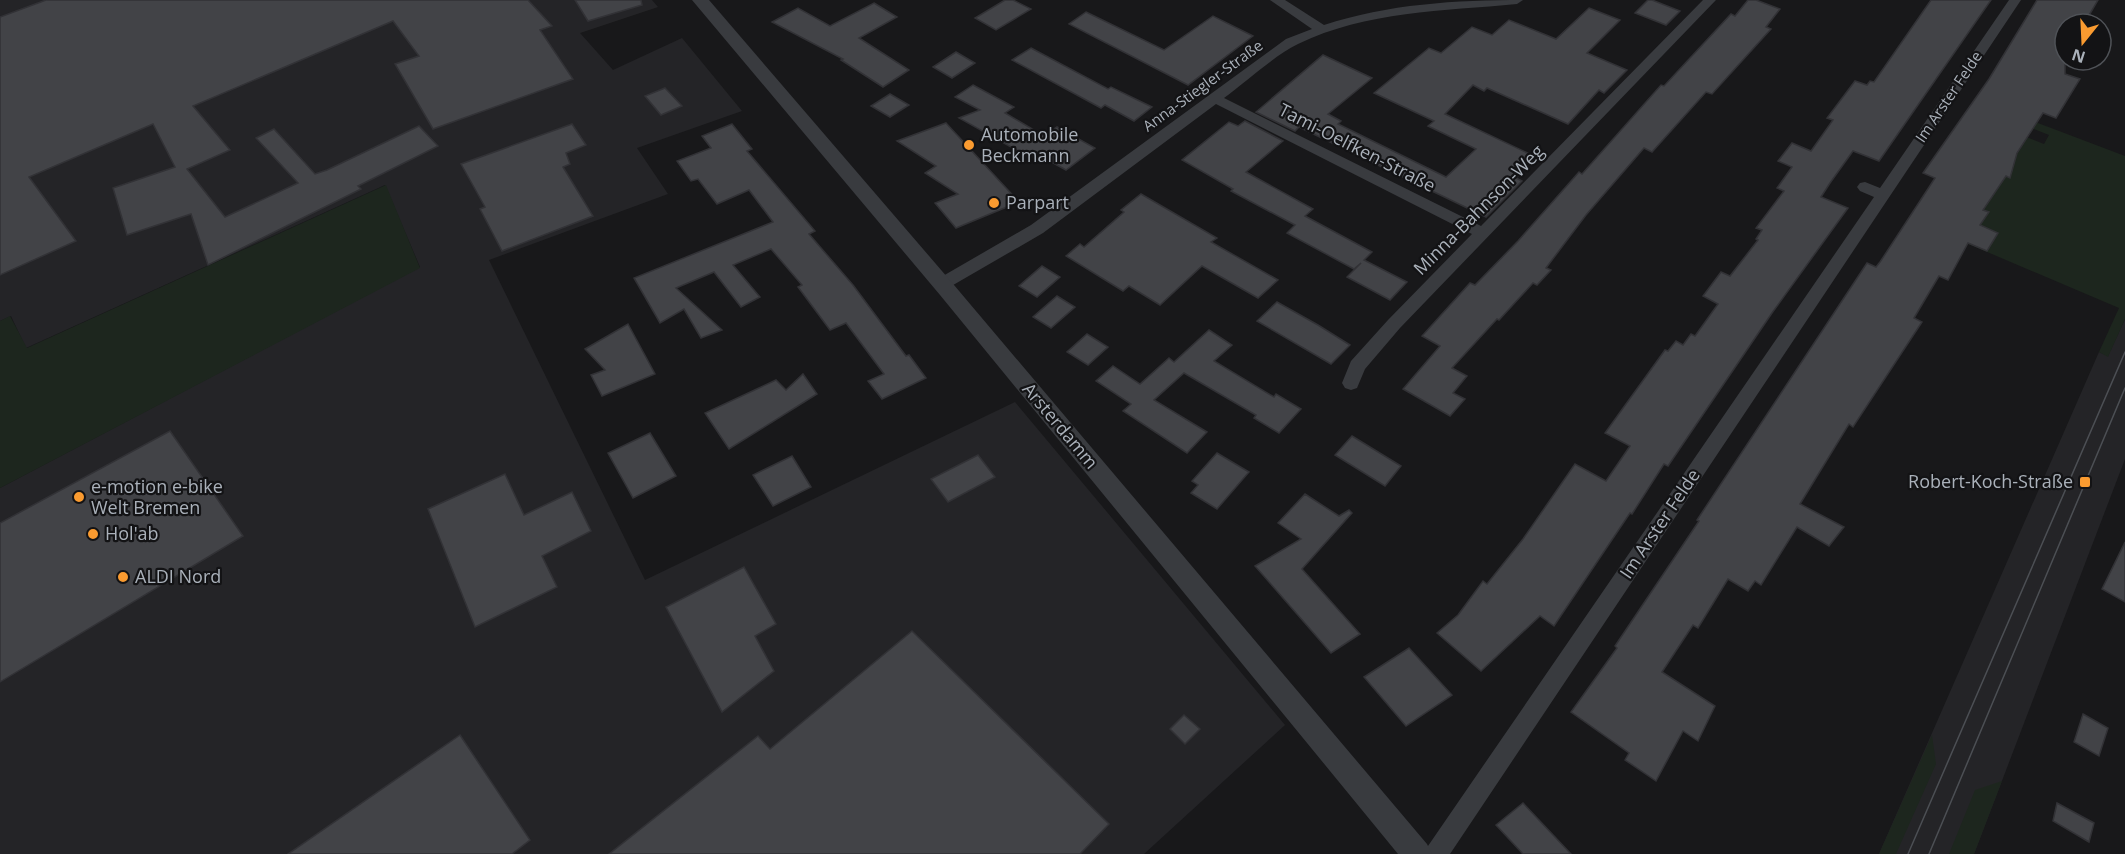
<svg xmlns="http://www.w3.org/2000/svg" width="2125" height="854" font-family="'Open Sans',sans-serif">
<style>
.built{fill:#242427}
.green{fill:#1d261e}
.building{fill:#424347;stroke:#323236;stroke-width:1.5}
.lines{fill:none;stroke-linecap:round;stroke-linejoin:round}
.minor{fill:#393b3f;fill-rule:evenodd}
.tertiary{fill:#393b3f;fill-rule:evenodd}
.tram{stroke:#4c4f54;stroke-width:1.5}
.poi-dot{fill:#fa9b30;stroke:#131315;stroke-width:2}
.labels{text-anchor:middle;stroke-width:4.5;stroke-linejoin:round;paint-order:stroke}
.far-street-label{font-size:15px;fill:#aab1ba;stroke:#131315}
.poi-label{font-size:18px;fill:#aab1ba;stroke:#131315;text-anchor:start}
.street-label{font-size:18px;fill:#aab1ba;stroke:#131315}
</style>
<rect width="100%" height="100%" fill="#18181a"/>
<g class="built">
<path d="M0,0H652L658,7L580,33L613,70L682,38L742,111L637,148L668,194L489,260L645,580L1015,402L1285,725L1144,854H0V488L420,267L385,185L26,348L11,316L0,321Z"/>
<path d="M2125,319V459L1974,854H1879L2099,352L2108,356Z"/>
</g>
<g class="green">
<path d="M2025,118L2125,156V319L2108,357L2099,352L2119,308L1966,243L1994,240L1998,233L1980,225L1988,213L1983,210L2025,141L2016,133L2044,144L2049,135L2021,124Z"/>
<path d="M386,185L420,268L0,488V321L10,316L27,348Z"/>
<path d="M1932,735L1936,764L1896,854H1879Z"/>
<path d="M2002,781L1974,854H1949L1975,790Z"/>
</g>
<g class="building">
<path d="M46,0H528L552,26L540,30L573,79L433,129L395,64L419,56L393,21L193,106L230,150L187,169L225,217L298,183L256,138L274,129L315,174L327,170L419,126L438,146L358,186L361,189L208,265L191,214L127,235L113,188L175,167L153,124L29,177L76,241L0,275V17Z"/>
<path d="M575,0H641L642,5L588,21Z"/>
<path d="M1005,0H1013L1031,9L996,30L975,18Z"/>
<path d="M1648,0H1652L1680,11L1666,25L1635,13Z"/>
<path d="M1748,0H1756L1780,9L1766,27L1771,29L1712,94L1706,92L1652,152L1644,148L1586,215L1546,268L1551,270L1537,285L1533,283L1499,320L1497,319L1452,368L1467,376L1453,393L1465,399L1450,416L1403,389L1440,346L1422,336L1470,283L1475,285L1518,241L1579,172L1582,174L1661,85L1664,86L1731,14L1735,16Z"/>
<path d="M1931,0H1991L1879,161L1853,151L1830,183L1821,197L1848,208L1772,313L1668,466L1664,464L1632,514L1630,513L1554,626L1540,616L1481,671L1437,633L1458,615L1483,581L1487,584L1523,539L1575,464L1606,481L1630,446L1605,433L1665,350L1668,351L1676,341L1683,345L1691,334L1695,336L1718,304L1703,296L1721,272L1730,276L1758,240L1756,239L1762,230L1756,228L1784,191L1777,188L1792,167L1778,161L1792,143L1811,151L1833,120L1827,118L1855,81L1867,85L1870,81L1874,82Z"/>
<path d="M2037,0H2098L2084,24H2065V74L2080,79L2056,118L2043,113L2017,153L2010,178L2006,176L1983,210L1989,212L1980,225L1998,233L1987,251L1968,243L1948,280L1939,276L1914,318L1922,322L1853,427L1849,424L1800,504L1844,527L1829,546L1797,527L1761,585L1755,581L1748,591L1728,579L1698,628L1693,625L1662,672L1715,706L1698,741L1683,731L1656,781L1625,760L1629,753L1571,712L1617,648L1615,646L1699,521L1697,520L1867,263L1876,267L1880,262L1935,178L1923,173L1989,79Z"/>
<path d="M874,3L897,17L859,38L909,70L883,87L841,60L843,59L772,22L798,8L830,26Z"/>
<path d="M1589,8L1620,20L1587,53L1627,70L1604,93L1599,90L1568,124L1487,88L1484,91L1473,85L1445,114L1536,157L1516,178L1522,181L1486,217L1299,127L1295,131L1256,112L1323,55L1372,78L1328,114L1341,121L1338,124L1446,177L1476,149L1428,126L1434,121L1374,93L1429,48L1441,53L1472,27L1492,35L1509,20L1556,39Z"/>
<path d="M1086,12L1164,50L1213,16L1253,36L1188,85L1069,24Z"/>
<path d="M1031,48L1108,89L1111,87L1152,107L1134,121L1105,105L1101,108L1012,60Z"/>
<path d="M956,52L975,63L952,78L933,67Z"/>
<path d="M973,85L1014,107L1005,113L1044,136L1057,127L1095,148L1066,170L1037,154L1031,158L959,118L980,110L955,97Z"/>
<path d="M665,88L682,106L661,115L645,96Z"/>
<path d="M890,94L909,105L890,117L871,106Z"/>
<path d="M1245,121L1283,141L1246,172L1313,209L1305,216L1372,252L1364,260L1407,282L1390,300L1347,277L1361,263L1354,269L1287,233L1295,225L1231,191L1233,189L1182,160L1229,122L1238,126Z"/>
<path d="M946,123L1019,202L956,228L935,203L958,194L925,173L936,166L897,141Z"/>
<path d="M572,124L586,145L566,153L570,164L563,167L593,216L502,251L480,209L485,207L461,164Z"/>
<path d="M732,124L752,149L747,151L815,231L809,234L853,285L906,356L909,355L926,378L882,399L868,381L884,374L846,323L830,330L798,287L802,285L771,249L733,265L760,297L741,307L714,272L676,288L722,330L701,338L684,309L660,323L634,278L773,222L749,190L717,204L698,179L691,181L677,161L711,148L702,136Z"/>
<path d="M1141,194L1217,238L1211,242L1278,280L1258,298L1202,266L1160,305L1129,286L1123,291L1066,256L1080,244L1084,247L1124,212L1121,210Z"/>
<path d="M1042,266L1060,277L1037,297L1019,286Z"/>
<path d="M1057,296L1075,307L1051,328L1033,317Z"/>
<path d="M1277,302L1318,325L1350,345L1331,364L1257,321Z"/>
<path d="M628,324L655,374L602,396L591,375L605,370L585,349Z"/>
<path d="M1209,330L1232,345L1214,361L1274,397L1276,394L1301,409L1279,433L1254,418L1256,415L1184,373L1154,400L1207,432L1187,453L1123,411L1131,404L1096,381L1113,366L1140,384L1169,358L1174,362Z"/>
<path d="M1087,334L1108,347L1088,365L1067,352Z"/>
<path d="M803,374L817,394L729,449L705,413L776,380L786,390Z"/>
<path d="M170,431L243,536L0,682V523Z"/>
<path d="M650,433L676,476L633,498L608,453Z"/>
<path d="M1352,436L1401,466L1385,486L1335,455Z"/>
<path d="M1217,453L1249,472L1217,509L1191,493L1198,485L1192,481Z"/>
<path d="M978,455L995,477L948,502L931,479Z"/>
<path d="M792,456L811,487L773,506L753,475Z"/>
<path d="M505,474L524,515L572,492L591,531L542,556L557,587L475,627L428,509Z"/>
<path d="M1305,494L1339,516L1349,510L1352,513L1302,569L1360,634L1331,653L1255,566L1301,539L1278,523Z"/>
<path d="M2125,542V602L2102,589Z"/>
<path d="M744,567L776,624L755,636L774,671L722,712L666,607Z"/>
<path d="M912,631L1109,824L1080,854H609L758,736L770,749Z"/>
<path d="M1409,648L1452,695L1406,726L1364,677Z"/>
<path d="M2083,714L2108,728L2099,756L2074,742Z"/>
<path d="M1184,715L1200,729L1185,744L1170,729Z"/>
<path d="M460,735L530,840L512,854H288Z"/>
<path d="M1523,803L1571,854H1523L1496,825Z"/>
<path d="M2057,803L2094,823L2089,842L2053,821Z"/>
</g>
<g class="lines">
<g class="minor">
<path d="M1270,0H1285L1324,25C1388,4 1456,0 1523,0L1517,4C1444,11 1366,11 1298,44C1275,55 1246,82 1224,98L1481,226L1703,0H1716L1400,328L1365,369L1357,388L1351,390L1345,388L1342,383L1351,361L1388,320L1472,234L1216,104L1043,233L948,288H936L934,284L936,280L1031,225L1286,39L1312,29Z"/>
<path d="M2009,0H2021L1450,854H1424L1428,846L1874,197L1860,191L1857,187L1860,183L1865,182L1880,188Z"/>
</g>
<path class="tertiary" d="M692,0H709L954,285L1427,844L1432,854H1398L940,295Z"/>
<g class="tram">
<path d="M1908,854L2125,352"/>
<path d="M1929,854L2125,388"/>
</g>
</g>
<g class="poi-dot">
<circle cx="969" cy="145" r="6"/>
<circle cx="994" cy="203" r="6"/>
<rect x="2079" y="476" width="12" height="12" rx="3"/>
<circle cx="79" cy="497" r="6"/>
<circle cx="93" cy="534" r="6"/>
<circle cx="123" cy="577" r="6"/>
</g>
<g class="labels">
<g class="far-street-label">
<text transform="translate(1203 86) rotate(-36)" y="5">Anna-Stiegler-Straße</text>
<text transform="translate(1949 97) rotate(-56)" y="5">Im Arster Felde</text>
</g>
<g class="poi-label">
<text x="981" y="141">Automobile<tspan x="981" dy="21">Beckmann</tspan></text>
<text x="1006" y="209">Parpart</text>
<text x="2073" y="488" text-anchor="end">Robert-Koch-Straße</text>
<text x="91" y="493">e-motion e-bike<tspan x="91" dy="21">Welt Bremen</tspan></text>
<text x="105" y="540">Hol'ab</text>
<text x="135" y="583">ALDI Nord</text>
</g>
<g class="street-label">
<text transform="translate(1357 148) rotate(27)" y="6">Tami-Oelfken-Straße</text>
<text transform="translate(1479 210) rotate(-45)" y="6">Minna-Bahnson-Weg</text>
<text transform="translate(1060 426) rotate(50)" y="6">Arsterdamm</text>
<text transform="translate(1660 524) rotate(-56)" y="6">Im Arster Felde</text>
</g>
</g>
<g transform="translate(2083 42) rotate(198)"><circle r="28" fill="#131315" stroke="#4f5257" stroke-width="1.5"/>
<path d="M0-4.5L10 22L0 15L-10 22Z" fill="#fa9b30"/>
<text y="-9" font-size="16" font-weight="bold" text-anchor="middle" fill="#aab1ba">N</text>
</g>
</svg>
